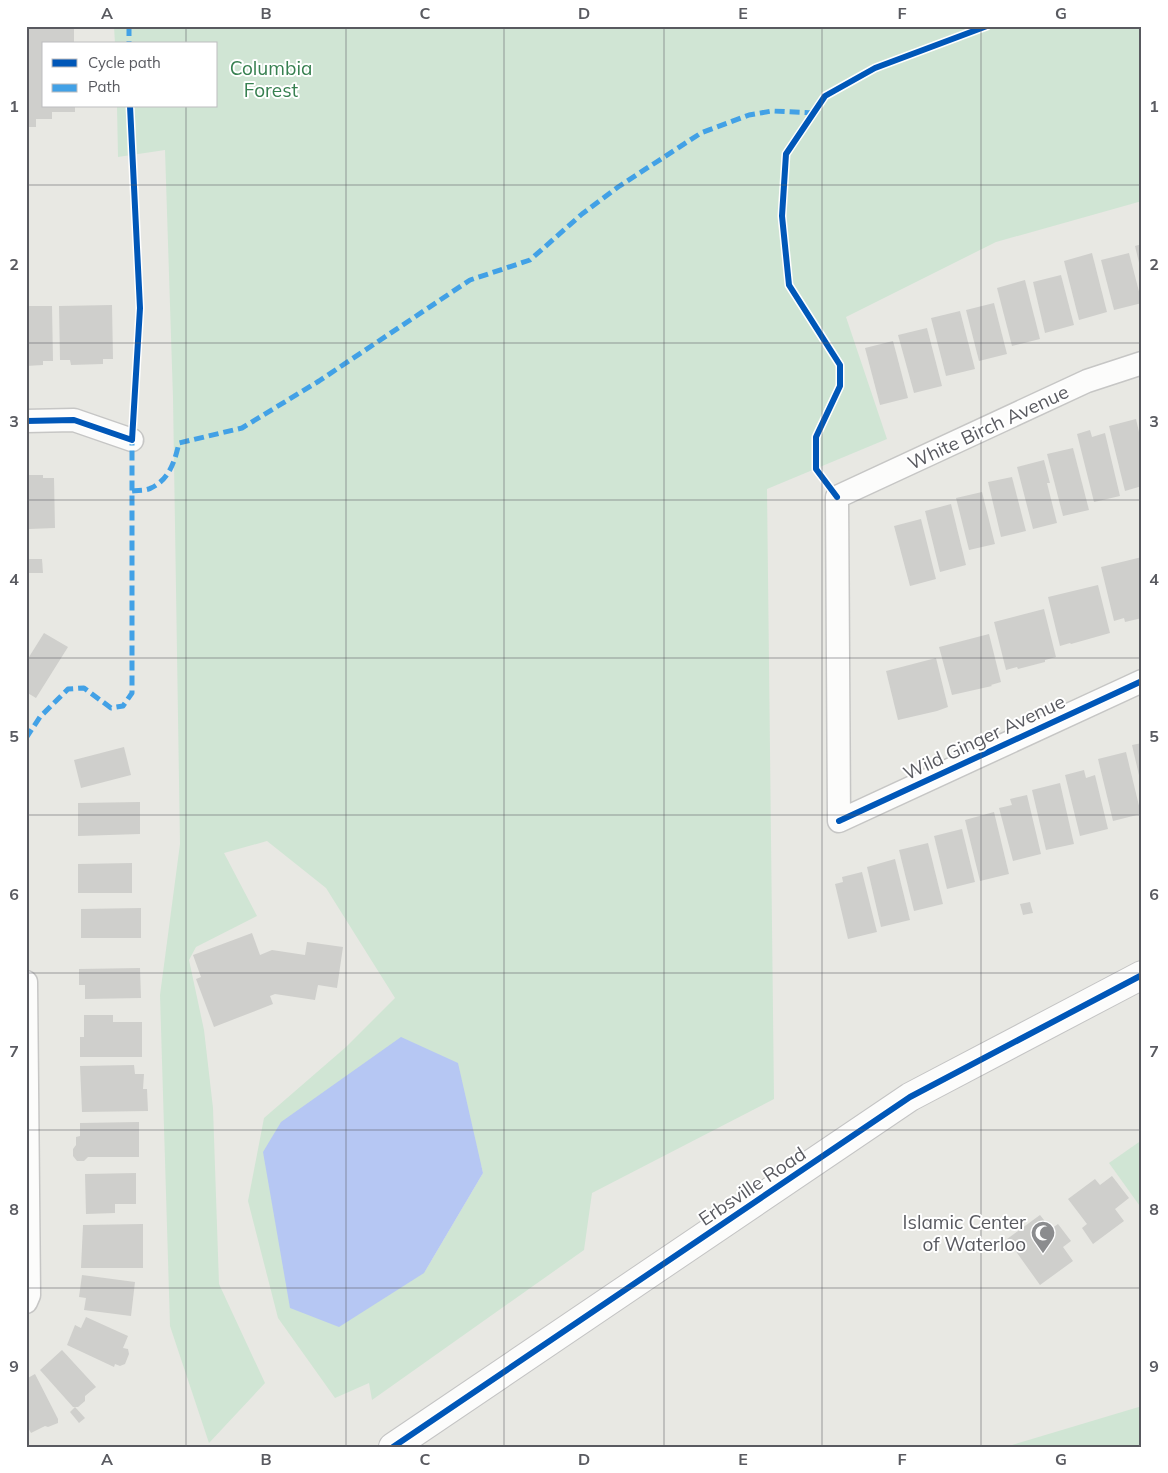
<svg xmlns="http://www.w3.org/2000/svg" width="1168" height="1473" font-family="Mulish,sans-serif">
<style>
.green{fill:#d0e5d4;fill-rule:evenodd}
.water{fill:#b6c7f3}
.building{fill:#cfcfcc}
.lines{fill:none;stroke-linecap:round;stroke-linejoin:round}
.minor-casing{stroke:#c6c6c5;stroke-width:25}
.secondary-casing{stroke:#c4c4c4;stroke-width:30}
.minor{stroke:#fcfcfb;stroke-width:22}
.secondary{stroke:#fcfcfb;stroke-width:28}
.quiet{stroke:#42a1e6;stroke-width:5;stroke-dasharray:10 5;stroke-linecap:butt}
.cycleway-casing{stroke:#fff;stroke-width:9}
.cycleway{stroke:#0057b8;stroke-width:6}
.grid{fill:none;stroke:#595a60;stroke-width:1;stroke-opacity:0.55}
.labels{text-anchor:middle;stroke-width:4;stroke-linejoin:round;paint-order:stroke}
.park-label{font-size:19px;fill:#388051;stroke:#fff}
.street-label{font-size:19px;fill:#595a60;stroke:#fff}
.poi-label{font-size:19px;fill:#595a60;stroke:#fff;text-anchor:end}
.neatline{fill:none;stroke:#595a60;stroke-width:2}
.grid-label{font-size:16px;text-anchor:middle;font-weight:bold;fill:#595a60}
</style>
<rect width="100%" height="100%" fill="#e8e8e3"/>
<g class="green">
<path d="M114,26H1142V201L996,242L846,317L887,439L767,489L774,1099L592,1193L584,1250L372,1400L369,1383L335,1398L278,1318L248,1201L264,1118L346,1047L395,998L326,888L267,841L224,853L257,916L196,947L189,960L204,1030L213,1108L219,1284L265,1383L209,1443L170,1326L160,995L180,844L173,398L165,150L118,157L117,106H216V44H115ZM481,1165L483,1173L424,1273Z"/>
<path d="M1142,1140V1209L1109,1163Z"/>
<path d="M1142,1406V1447H1012V1445Z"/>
</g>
<path class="water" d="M401,1037L458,1063L483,1173L424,1273L339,1327L290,1308L263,1152L281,1122Z"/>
<g class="building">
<path d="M26,26H74V44H44V106H75V112H52V119H36V127H26Z"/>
<path d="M1142,244V271H1141L1135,246Z"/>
<path d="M1092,253L1107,312L1079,320L1064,261Z"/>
<path d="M1129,253L1142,303L1114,310L1101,260Z"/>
<path d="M1061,275L1074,325L1045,333L1033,282Z"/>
<path d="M1025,280L1040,339L1012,346L997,288Z"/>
<path d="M994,303L1007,354L979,361L966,310Z"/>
<path d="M112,305L113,359H103V364L71,365L70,360H60L59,306Z"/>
<path d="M26,306H52L53,361H43V365L26,366Z"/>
<path d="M960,311L975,369L946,376L931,318Z"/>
<path d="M927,328L942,386L914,393L898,335Z"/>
<path d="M893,341L908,398L880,405L865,348Z"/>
<path d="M1136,419L1142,445V486L1125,491L1109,426Z"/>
<path d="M1090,430L1092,437L1105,433L1120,496L1094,502L1077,434Z"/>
<path d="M1073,448L1089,510L1063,516L1047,454Z"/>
<path d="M1044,460L1050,483H1047L1057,523L1033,529L1017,467Z"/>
<path d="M28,475H43V478H54L55,528L29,529Z"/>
<path d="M1012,477L1026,531L1001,537L988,482Z"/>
<path d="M982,492L995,544L969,550L956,498Z"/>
<path d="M951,504L966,565L940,572L925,511Z"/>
<path d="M921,519L936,579L910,586L894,526Z"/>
<path d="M1142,557V618L1125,622L1124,618L1114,621L1101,567Z"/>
<path d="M27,559H42L43,573H27Z"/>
<path d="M1098,585L1110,633L1071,644L1070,643L1060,646L1048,597Z"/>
<path d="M1044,609L1056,657L1045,660V662L1018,669L1017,667L1006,670L994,622Z"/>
<path d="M44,633L68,647L36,698L26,692V655L29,657Z"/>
<path d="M989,634L1001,682L991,685L992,686L952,695L939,647Z"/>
<path d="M936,658L948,707L937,711L898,720L886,671Z"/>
<path d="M1142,743V784H1141L1132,745Z"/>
<path d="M124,747L131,775L81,788L74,760Z"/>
<path d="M1126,752L1141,814L1113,821L1098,759Z"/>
<path d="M1084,770L1086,778L1095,775L1108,829L1080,836L1065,775Z"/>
<path d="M1060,783L1074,844L1046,850L1032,790Z"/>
<path d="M1027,795L1041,854L1013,861L999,808L1012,805L1010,799Z"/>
<path d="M140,802V834L78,836V803Z"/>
<path d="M994,812L1009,874L980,881L965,820Z"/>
<path d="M962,829L975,882L947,889L934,836Z"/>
<path d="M928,843L943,904L914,911L899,850Z"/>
<path d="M895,859L910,920L881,927L867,867Z"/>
<path d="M132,863V893H78V864Z"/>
<path d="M862,872L877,932L848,939L835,884L843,882L842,877Z"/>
<path d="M1030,902L1033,913L1023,915L1020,904Z"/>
<path d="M141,908V938H81V909Z"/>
<path d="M252,933L260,955L272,950L305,955L307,942L343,947L337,988L318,985L315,1000L275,994L270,996L273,1004L214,1027L196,979L201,977L193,955Z"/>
<path d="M140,968L141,998L85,999V985H79V969Z"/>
<path d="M84,1015H113V1022H142V1057H80V1037H84Z"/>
<path d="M134,1065L135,1074H144L143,1089H147L148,1111L82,1112L80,1066Z"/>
<path d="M139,1122V1157H88L84,1161H77L73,1156V1149L76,1145V1137L80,1136V1123Z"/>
<path d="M136,1173V1204H115V1213L86,1214L85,1174Z"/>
<path d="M1112,1176L1129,1198L1115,1209L1124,1221L1093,1244L1082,1228L1087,1224L1068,1199L1095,1179L1100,1185Z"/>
<path d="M1040,1215L1051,1229L1058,1224L1071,1241L1063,1247L1073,1261L1040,1285L1007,1239Z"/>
<path d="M143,1224V1268H81L83,1225Z"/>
<path d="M82,1275L135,1282L131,1316L84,1310L86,1298L79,1297Z"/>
<path d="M86,1317L128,1336L123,1348L128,1349L129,1354L125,1364L120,1366L115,1364L114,1367L67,1345L75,1325L81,1328Z"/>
<path d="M62,1350L96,1387L85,1396V1401L78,1407H73L40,1370Z"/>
<path d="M35,1374L58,1419V1423L48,1427L45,1426L31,1433L26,1424V1379Z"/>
<path d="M75,1407L85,1418L79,1423L70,1412Z"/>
</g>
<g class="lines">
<defs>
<g id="minor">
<path d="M1142,363L1087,381L837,497L839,821L1142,681"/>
<path d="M26,421L74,420L132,440"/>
<path d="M26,982L29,1295L26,1302"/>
</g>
<path id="secondary" d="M393,1447L910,1097L1142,975"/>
</defs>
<use href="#minor" class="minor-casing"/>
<use href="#secondary" class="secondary-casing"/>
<use href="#minor" class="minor"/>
<use href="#secondary" class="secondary"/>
<g class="quiet">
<path d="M129,26V44"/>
<path d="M132,491C138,490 146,491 151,488C170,479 175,460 179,443L242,428L319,381L470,280L530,260L582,214L618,187L701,133L749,115L772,111L814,113"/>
<path d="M26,738L40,717L68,689L84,688L111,708L123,706L132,693V436"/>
</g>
<defs>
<g id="cycleway">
<path d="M26,421L74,420L132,440L140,308L130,106"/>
<path d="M837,497L816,469V437L840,386V365L789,285L782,216L786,154L825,96L875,68L987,26"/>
<path d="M839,821L1142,681"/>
<path d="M393,1447L910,1097L1142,975"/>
</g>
</defs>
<use href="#cycleway" class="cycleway-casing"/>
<use href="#cycleway" class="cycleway"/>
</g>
<path class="grid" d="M186,26V44M346,26V1447M504,26V1447M664,26V1447M822,26V1447M981,26V1447M186,106V1447M26,185H1142M26,343H1142M26,500H1142M26,658H1142M26,815H1142M26,973H1142M26,1130H1142M26,1288H1142"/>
<defs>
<symbol id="mosque-pin" viewBox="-11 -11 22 30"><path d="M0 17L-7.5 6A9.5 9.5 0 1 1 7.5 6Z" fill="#8b8c8e" stroke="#fff"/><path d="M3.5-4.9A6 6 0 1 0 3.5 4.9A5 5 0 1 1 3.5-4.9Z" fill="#fff"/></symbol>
</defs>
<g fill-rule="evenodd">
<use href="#mosque-pin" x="1029" y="1219" width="28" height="38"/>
</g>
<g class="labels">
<g class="park-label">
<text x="271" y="75">Columbia<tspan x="271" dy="22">Forest</tspan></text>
</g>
<g class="street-label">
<text transform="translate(988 427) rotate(-25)" y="7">White Birch Avenue</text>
<text transform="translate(984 737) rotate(-25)" y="7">Wild Ginger Avenue</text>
<text transform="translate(752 1186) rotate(-34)" y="7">Erbsville Road</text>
</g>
<g class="poi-label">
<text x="1026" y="1229">Islamic Center<tspan x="1026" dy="22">of Waterloo</tspan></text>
</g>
</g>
<rect width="1168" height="1473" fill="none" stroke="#ffffff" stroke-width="55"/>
<rect x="42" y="42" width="175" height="65" fill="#ffffff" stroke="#bdbdbf"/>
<rect x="52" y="59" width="25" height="8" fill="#0057b8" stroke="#bdbdbf"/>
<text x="88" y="68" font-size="15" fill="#595a60">Cycle path</text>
<rect x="52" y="84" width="25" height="8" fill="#42a1e6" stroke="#bdbdbf"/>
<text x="88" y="92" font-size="15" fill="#595a60">Path</text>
<rect x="28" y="28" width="1112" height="1418" class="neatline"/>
<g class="grid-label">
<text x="107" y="19">A</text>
<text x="266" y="19">B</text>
<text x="425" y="19">C</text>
<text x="584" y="19">D</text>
<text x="743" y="19">E</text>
<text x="902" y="19">F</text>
<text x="1061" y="19">G</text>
<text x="14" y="112">1</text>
<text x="1154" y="112">1</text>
<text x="14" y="270">2</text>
<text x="1154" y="270">2</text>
<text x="14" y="427">3</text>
<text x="1154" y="427">3</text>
<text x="14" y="585">4</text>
<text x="1154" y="585">4</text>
<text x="14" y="742">5</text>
<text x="1154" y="742">5</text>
<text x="14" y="900">6</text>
<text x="1154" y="900">6</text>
<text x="14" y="1057">7</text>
<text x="1154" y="1057">7</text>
<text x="14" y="1215">8</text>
<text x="1154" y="1215">8</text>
<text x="14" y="1372">9</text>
<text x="1154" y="1372">9</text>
<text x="107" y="1465">A</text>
<text x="266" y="1465">B</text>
<text x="425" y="1465">C</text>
<text x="584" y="1465">D</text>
<text x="743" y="1465">E</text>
<text x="902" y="1465">F</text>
<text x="1061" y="1465">G</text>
</g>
</svg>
